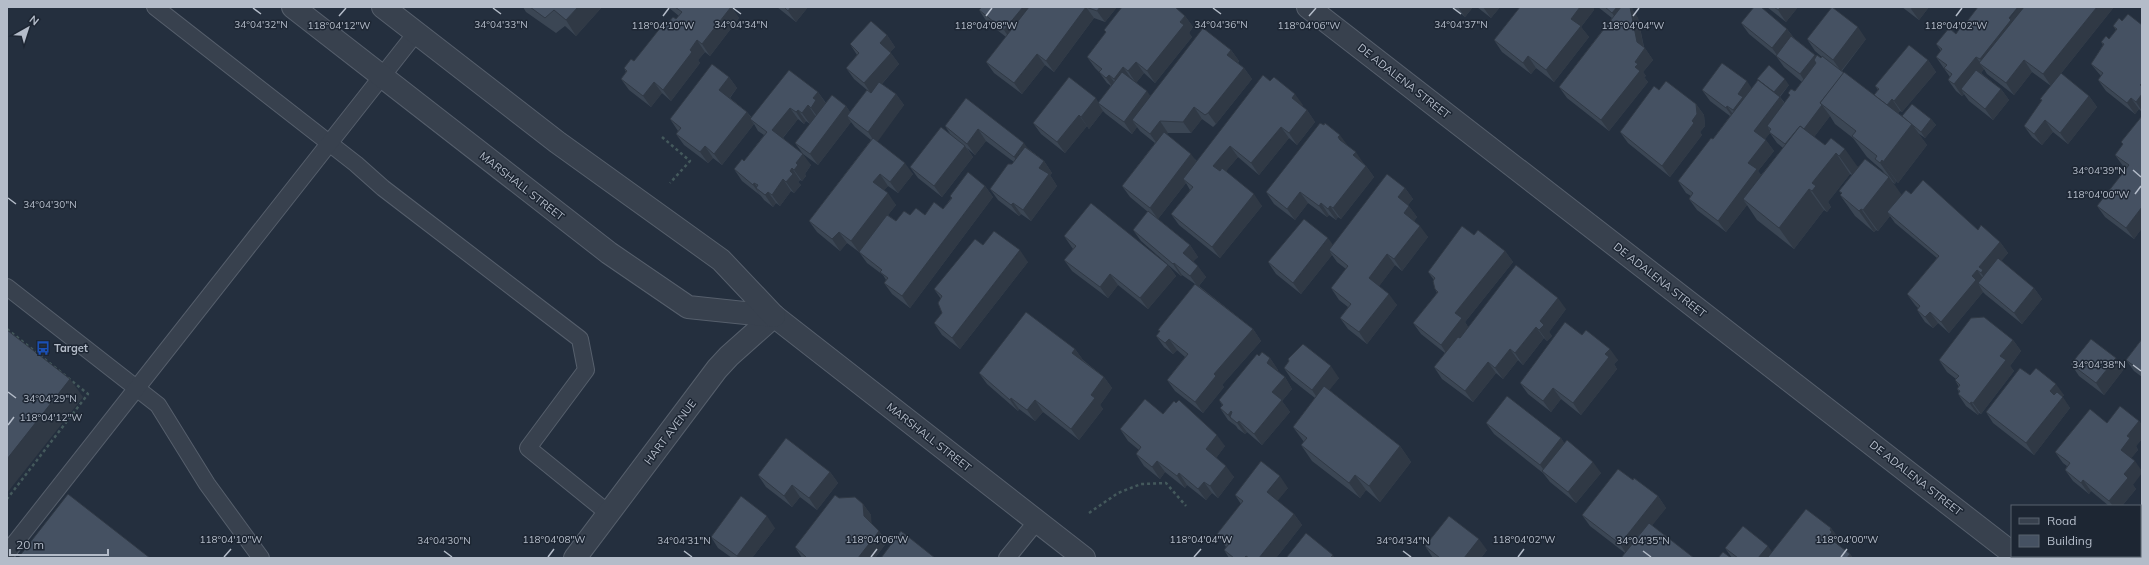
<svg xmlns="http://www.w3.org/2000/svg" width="2149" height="565" font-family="Mulish,sans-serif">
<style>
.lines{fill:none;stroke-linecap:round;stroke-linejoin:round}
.service-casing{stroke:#565f6c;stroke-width:18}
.minor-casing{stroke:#565f6c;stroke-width:24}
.tertiary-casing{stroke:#565f6c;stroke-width:24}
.path{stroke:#44595c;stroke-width:2.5;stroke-dasharray:3 3;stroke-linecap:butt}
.service{stroke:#38414e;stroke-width:16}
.minor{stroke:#38414e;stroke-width:22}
.tertiary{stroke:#38414e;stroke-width:22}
.wall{fill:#3b4654;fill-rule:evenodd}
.shaded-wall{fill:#303945}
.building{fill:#455162;stroke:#303945}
.ticks{fill:none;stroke:#b4bcc9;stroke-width:1.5}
.labels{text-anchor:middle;stroke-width:3;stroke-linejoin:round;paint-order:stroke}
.street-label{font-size:11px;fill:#b4bcc9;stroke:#1d2633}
.poi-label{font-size:11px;font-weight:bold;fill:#b4bcc9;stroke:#1d2633;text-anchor:start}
.ticks-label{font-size:10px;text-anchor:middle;fill:#b4bcc9;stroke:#1d2633;stroke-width:3;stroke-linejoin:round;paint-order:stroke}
</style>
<rect width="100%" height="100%" fill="#242f3e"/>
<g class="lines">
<defs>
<g id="service">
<path d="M155,7L356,164L383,188L580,339L586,370L528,448L608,513"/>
<path d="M7,287L158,405L207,484L261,558"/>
<path d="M7,553L416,33"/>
<path d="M1007,558L1037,521"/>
</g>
<g id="minor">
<path d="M1308,7L2012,553"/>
<path d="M575,558L717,369L729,356L774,316L1084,558"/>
</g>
<g id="tertiary">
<path d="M293,7L609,253L688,307L774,316"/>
<path d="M383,7L557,142L721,260L774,316"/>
</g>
</defs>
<use href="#service" class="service-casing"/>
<use href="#minor" class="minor-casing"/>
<use href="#tertiary" class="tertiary-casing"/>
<g class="path">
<path d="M662,137L690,161L670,183"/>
<path d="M7,329L88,394L7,499"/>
<path d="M1089,513L1118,493L1141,484L1166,483L1186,506"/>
</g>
<use href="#service" class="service"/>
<use href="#minor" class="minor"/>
<use href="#tertiary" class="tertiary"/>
</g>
<g class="wall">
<path d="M523,7H602L576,36L565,26L556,33L526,12Z"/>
<path d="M668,7H731L739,18L710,56L705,52L698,60L700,63L671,101L662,93L651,107L629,90L621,79L626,72L624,68L634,61L679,16Z"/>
<path d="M777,7H808L796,22Z"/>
<path d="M1029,7H1117L1105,22L1094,18L1054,72L1045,65L1022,94L994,73L986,62L1006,37L987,22L979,10L1028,8Z"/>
<path d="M1453,7H1473L1465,17Z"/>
<path d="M1477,7H1500L1491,18Z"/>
<path d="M1520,7H1593L1594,10L1581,27L1589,37L1554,82L1536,68L1531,74L1502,52L1494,40Z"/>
<path d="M1598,7H1633L1632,9L1638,18L1644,47L1653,60L1643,72L1646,76L1644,77L1648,82L1609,131L1567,98L1559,87L1612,18Z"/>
<path d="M1767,7H1798L1786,22Z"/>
<path d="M1902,7H1929L1919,20Z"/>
<path d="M2114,7L2051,86L2032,72L2014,95L1987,74L1984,69L1981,73L2001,89L2009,100L1993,120L1969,101L1964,94L1962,96L1956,91L1948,80L1950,77L1936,57L1941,51L1936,44L1956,34L1960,29L1958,26L1963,24Z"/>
<path d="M1185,16L1193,27L1189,33L1192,37L1155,83L1144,73L1136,83L1131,78V79L1150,96L1231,50L1239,61L1238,63L1244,68L1252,79L1216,124L1213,127L1202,119L1191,133H1168L1166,134L1197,161L1303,105L1302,106L1307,110L1315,122L1297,145L1289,138L1259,175L1238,157L1226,171L1262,206L1220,258L1179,225L1171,214L1190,190L1186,183L1158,219L1190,245L1198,257L1193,261L1206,277L1199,286L1253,329L1261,341L1222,385L1224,387L1203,413L1175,391L1167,380L1185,357L1177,350L1173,354L1164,347L1156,336L1160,332L1158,330L1195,284L1182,275L1181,276L1141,241L1133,230L1148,212L1130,197L1122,186L1155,143L1140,131L1137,127L1132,134L1106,114L1103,111L1089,129L1087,126L1065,153L1041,134L1033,123L1099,102L1111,86L1107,83L1099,72L1095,68L1087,57L1106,32L1104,30Z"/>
<path d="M2122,21L2142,25V112L2139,109L2135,114L2106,91L2098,80L2101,76L2091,64L2103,45L2101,42L2109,39L2116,30L2113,26Z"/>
<path d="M1741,23L1787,29L1794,38L1815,55L1816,56L1821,58L1822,57L1815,51L1807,39H1866L1842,71L1874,95L1878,90L1875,86L1928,60L1936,72L1902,112L1900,111L1898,113L1902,116L1931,119L1936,125L1925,138L1918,133L1927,145L1898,183L1896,181L1895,184L1892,182L1901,195L1911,194L2000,242L2008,253L2001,261L2034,288L2042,299L2022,324L1986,295L1983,292L1949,333L1938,323L1933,328L1925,322L1917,310L1918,308L1915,305L1907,294L1937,258L1895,223L1890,216L1878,231L1876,230L1874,232L1855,216L1840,195L1842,194L1839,191L1852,175L1850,174L1828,202L1831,207L1827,212L1824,210L1794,249L1757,220L1747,205L1726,232L1697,210L1689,199L1691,196L1686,193L1678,181L1713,139L1730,116L1710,101L1702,90L1752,88L1789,85L1780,97L1785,103L1790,96L1788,93L1795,91L1802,82L1784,67L1776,56L1749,34ZM1830,116L1835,124L1853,138L1867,157L1882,170L1887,176L1858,167L1825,145L1814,137ZM1770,133L1777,143L1783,148L1761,175L1758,171L1774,151L1765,139Z"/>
<path d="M887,35L895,47L890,52L899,64L882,84L896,94L904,105L877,141L913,174L898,193L888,186L884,190L896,205L888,215L896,221L910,215H925L943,209L951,198L950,196L985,186L993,197L910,308L892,294L884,283L886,280L883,275L867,263L859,252L847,243L840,251L817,232L809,221L871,140L855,127L851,122L818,165L803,154L795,143L810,124L806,121L804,124L798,119L783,138L811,165L805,174L806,176L802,181L800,180L798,182L801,185L794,193L791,191L780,206L776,203L773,207L764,200L761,196L742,181L734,169L744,161L764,135L758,131L754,124L722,165L713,158L708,163L684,145L676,134L678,131L670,119L729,77L737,88L730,98L747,112L752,118L818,92L826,103L846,106L850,112L867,90L854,79L846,68L857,55L850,44Z"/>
<path d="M1659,90L1696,104L1704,115L1705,126L1700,132L1702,135L1670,177L1628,143L1620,132Z"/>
<path d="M2089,96L2097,107L2068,144L2053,132L2042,145L2032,137L2024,126L2042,101L2040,99Z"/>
<path d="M966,98L1030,150L1044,161L1052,173L1050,175L1057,186L1031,221L1021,214L1019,216L998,200L990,189L1014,162L986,141L975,155L967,148L973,157L942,197L918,178L910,167L951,135L945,126Z"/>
<path d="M2142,116V228L2134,239L2105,217L2097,206L2126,169L2123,166L2115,155L2123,145L2121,142Z"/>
<path d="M1348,146L1366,166L1374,177L1341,219L1338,217L1336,220L1329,215L1327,217L1308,203L1295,220L1274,204L1266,192Z"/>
<path d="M1405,188L1413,199L1408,205L1417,217L1414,221L1428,237L1402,271L1395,265L1379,286L1397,305L1367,344L1348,329L1340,318L1348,307L1339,300L1331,288L1346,269L1337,262L1332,255L1301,294L1276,274L1268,262L1333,245Z"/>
<path d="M1474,235L1505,251L1513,262L1465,322L1468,327L1566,309L1549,332L1552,336L1547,341L1544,338L1523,365L1518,360L1503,379L1496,373L1473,402L1442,379L1434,367L1445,353L1421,334L1413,323L1437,293L1435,289L1434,280L1428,272Z"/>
<path d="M1064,236L1168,265L1176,276L1148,309L1118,285L1108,298L1072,271L1064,260L1073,249Z"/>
<path d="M983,245L1028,262L960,349L942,335L934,323L942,313L941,299L934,289Z"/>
<path d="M1582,335L1618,360L1614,364L1617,369L1581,415L1561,399L1551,412L1528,394L1520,383Z"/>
<path d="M2142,339V377L2134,371L2126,360Z"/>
<path d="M2013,340L2021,351L2010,366L2014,371L1981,414L1979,413L1978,415L1966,406L1958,394L1959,392L1957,389L1959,387L1955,380L1956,379L1947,372L1939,360Z"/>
<path d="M1075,349L1083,360L1104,377L1112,388L1100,405L1103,409L1079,440L1043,412L1035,421L1019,409L1018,411L987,384L979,373Z"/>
<path d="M1259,356L1270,358L1278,370L1277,371L1285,377L1292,389L1282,401L1290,412L1262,445L1247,432L1245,434L1238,429L1236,426L1228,420L1220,408L1222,405L1219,400Z"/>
<path d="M1288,359L1339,378L1329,390L1400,446L1411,462L1380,502L1366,490L1360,498L1312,461L1301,445L1304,442L1293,427L1315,398L1292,380L1284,368L1289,361Z"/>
<path d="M2071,364L2124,369L2104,395L2079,376Z"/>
<path d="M2030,375L2064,395L2062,397L2070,408L2034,455L1993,423L1986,412Z"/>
<path d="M1163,414L1225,446L1216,458L1234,477L1218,498L1212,493L1206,500L1187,485L1185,488L1165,472L1160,479L1144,466L1136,454L1139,450L1128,441L1120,429Z"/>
<path d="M2139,421L2142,425V439L2136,446L2138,450L2131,458L2133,485L2136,489L2122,506H2109L2091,491L2089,494L2073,481L2065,470L2067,466L2063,463L2055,452L2107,423Z"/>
<path d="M1486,423L1561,438L1564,443L1601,473L1576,503L1550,482L1543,473L1494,434Z"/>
<path d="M830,472L838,483L817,510L800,497L792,507L766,487L758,475Z"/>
<path d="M1633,480L1658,496L1666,508L1652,525L1625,553L1590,526L1582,515Z"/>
<path d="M1288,488L1277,501L1294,514L1302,525L1276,558H1229L1224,550L1226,547L1217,534L1241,504L1235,495Z"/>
<path d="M839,498L863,504L871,515V523L879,531L887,542L875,558H802L795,547Z"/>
<path d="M2142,510V535L2140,534V512Z"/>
<path d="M775,528L752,558H732L718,548L711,537Z"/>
<path d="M1831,528L1839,539L1838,540L1840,543L1839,545L1850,554L1853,558H1732L1725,548L1772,552Z"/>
<path d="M1425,546L1487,550L1481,558H1433Z"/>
</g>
<g class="shaded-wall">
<path d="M578,7H602L576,36L566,20Z"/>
<path d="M731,7L739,18L710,56L702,44Z"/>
<path d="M791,7H808L796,22L788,11Z"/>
<path d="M1023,7H1027L1033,16L1012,42L1004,30Z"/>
<path d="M1086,7L1094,18L1054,72L1046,61Z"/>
<path d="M1100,7H1117L1105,22L1097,11Z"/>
<path d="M1458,7H1473L1465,17Z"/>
<path d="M1483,7H1500L1491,18Z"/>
<path d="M1580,7H1593L1594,10L1581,27L1589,37L1554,82L1546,70L1571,19Z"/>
<path d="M1617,7H1633L1632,9L1638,18L1644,49L1645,48L1653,60L1643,72L1646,76L1644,77L1648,82L1609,131L1601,120L1635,62L1620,24L1612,13Z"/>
<path d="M1781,7H1798L1786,22L1778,10Z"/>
<path d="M1912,7H1929L1919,20L1911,9Z"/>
<path d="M2018,7H2035L1986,68L1980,59Z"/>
<path d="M2097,7H2114L2051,86L2043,74Z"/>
<path d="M1185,16L1193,27L1189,33L1192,37L1155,83L1147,71Z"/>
<path d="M1858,27L1866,39L1841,71L1833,60Z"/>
<path d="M1787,29L1795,40L1780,59L1772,48Z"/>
<path d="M887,35L895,47L888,54L880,43Z"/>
<path d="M697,40L705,52L698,60L700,63L671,101L663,90L690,50Z"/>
<path d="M1231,50L1239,61L1235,66L1227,55Z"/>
<path d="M891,53L899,64L872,95L864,83Z"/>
<path d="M1037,54L1045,65L1022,94L1014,83Z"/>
<path d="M1815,55L1823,66L1816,63L1814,60L1820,70L1808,86L1800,74Z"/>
<path d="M1528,56L1536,68L1531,74L1523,63Z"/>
<path d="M1976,57L1982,65L1979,63L1984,69L1965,93L1961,89L1964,94L1962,96L1954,84Z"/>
<path d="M1928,60L1936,72L1902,112L1894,101Z"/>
<path d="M2024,60L2032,72L2014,95L2006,83Z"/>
<path d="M1136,62L1144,73L1136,83L1128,71Z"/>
<path d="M1123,67L1131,78L1122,90L1114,79Z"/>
<path d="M1244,68L1252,79L1216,124L1208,113Z"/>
<path d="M1109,75L1117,86L1114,89L1106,78Z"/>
<path d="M729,77L737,88L727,101L719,90Z"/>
<path d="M1785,79L1789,85L1778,98L1774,92Z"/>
<path d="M1747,81L1755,93L1741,121L1733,110L1738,94Z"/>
<path d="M654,82L662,93L651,107L643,96Z"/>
<path d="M2001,89L2009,100L1993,120L1985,109Z"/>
<path d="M1147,91L1155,103L1132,120L1137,127L1132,134L1124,122Z"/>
<path d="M818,92L826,104L819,119L811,108L813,98Z"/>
<path d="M896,94L904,105L876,144L868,132Z"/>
<path d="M1295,94L1303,105L1300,109L1292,98Z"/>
<path d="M2142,94V111L2136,102Z"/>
<path d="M2089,96L2097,107L2068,144L2060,133Z"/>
<path d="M1780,97L1788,109L1771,129L1767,126L1771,132H1769L1770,133L1762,143L1754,131Z"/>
<path d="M1096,98L1100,105L1098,103L1103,111L1089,129L1081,117Z"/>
<path d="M2131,98L2139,109L2135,114L2127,103Z"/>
<path d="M1892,99L1900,111L1894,118L1887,106Z"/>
<path d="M1696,104L1704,115L1705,126L1700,132L1702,135L1670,177L1662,166L1692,121Z"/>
<path d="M808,105L816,117L810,124L802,113Z"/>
<path d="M1822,105L1830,116L1799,157L1791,145Z"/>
<path d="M846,106L854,118L847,116L851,122L818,165L810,154Z"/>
<path d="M1727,106L1735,117L1734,119L1726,108Z"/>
<path d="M1194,107L1202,119L1191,133L1183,122Z"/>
<path d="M790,108L798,119L780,141L772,130Z"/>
<path d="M798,110L806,121L804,124L796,112Z"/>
<path d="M1307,110L1315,122L1297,145L1289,133Z"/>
<path d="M747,112L755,123L750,119L754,124L722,165L714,154Z"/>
<path d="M1079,115L1087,126L1065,153L1057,142Z"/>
<path d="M1931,119L1936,125L1925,138L1921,132Z"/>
<path d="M2045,120L2053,132L2042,145L2034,134Z"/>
<path d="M1160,121L1168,133L1158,145L1150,134Z"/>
<path d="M1912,124L1927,145L1898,183L1883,162Z"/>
<path d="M1281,127L1289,138L1259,175L1251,163Z"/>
<path d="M978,129L986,141L975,155L967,144Z"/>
<path d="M1340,135L1348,146L1346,148L1338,137Z"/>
<path d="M1766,140L1774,151L1758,171L1765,180L1743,199L1747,205L1726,232L1718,221L1748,163Z"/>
<path d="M1024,143L1032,154L1022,168L1014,157Z"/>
<path d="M705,146L713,158L708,163L700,152Z"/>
<path d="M965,146L973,157L942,197L934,186Z"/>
<path d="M1230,146L1238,157L1221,177L1213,166Z"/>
<path d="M1845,149L1860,170L1854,177L1839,156Z"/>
<path d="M1356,152L1364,164L1353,155Z"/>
<path d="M1836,153L1850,174L1828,202L1831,207L1827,212L1812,191V183Z"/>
<path d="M803,154L811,165L805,174L806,176L802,181L794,170L796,163Z"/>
<path d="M1191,154L1199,165L1183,179L1186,183L1158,219L1150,208Z"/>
<path d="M1882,160L1896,181L1895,184L1880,163Z"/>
<path d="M1044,161L1052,173L1050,175L1057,186L1031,221L1023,210L1039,168Z"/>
<path d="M905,163L913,174L898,193L890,182Z"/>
<path d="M1366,166L1374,177L1341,219L1333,208Z"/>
<path d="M792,168L800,180L798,182L801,185L794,193L786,182L790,171Z"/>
<path d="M880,174L888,186L881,194L873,182Z"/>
<path d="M1889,177L1904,198L1887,212L1890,216L1878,231L1863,210Z"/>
<path d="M783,179L791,191L780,206L772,195Z"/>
<path d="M754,183L762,193L756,188L761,196L753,185Z"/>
<path d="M985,186L993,197L910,308L902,296Z"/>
<path d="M1405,188L1413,199L1405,208L1398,197Z"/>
<path d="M1809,189L1824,210L1794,249L1779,228Z"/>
<path d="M768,192L776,203L773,207L765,195Z"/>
<path d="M1300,192L1308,203L1295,220L1287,209Z"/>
<path d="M888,193L896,205L859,252L851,241Z"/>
<path d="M1254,194L1262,206L1220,258L1212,247Z"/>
<path d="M1013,203L1021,214L1019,216L1011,205Z"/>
<path d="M1321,203L1329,215L1327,217L1319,206Z"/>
<path d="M1330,206L1338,217L1336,220L1328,209Z"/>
<path d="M1409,206L1417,217L1412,224L1404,213Z"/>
<path d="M2142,207V228L2134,239L2126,228Z"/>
<path d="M1861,209L1876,230L1874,232L1859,211Z"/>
<path d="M1420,226L1428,237L1402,271L1394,259Z"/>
<path d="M839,232L847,243L840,251L832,239Z"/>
<path d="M1328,238L1336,249L1329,250L1332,255L1301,294L1293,283Z"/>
<path d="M2000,242L2008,253L1988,277L1989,284L1981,273L1979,267Z"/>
<path d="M1190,245L1198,257L1191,264L1183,253Z"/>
<path d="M1020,250L1028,262L960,349L952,338Z"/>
<path d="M1505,251L1513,262L1465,322L1470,330L1448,356L1441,345L1455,313Z"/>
<path d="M1387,254L1395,265L1377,289L1369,278Z"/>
<path d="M1174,263L1182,275L1181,276L1173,264Z"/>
<path d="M1168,265L1176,276L1148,309L1140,298Z"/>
<path d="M1198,266L1206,277L1198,287L1190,276Z"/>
<path d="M1977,270L1985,281L1978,283L1983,292L1949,333L1941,322L1972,276Z"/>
<path d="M1110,274L1118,285L1108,298L1100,287Z"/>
<path d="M2034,288L2042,299L2022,324L2014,313Z"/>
<path d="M1389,294L1397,305L1367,344L1359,332Z"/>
<path d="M1558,298L1566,309L1549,332L1552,336L1547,341L1539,330L1540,321Z"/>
<path d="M1930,312L1938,323L1933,328L1925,317Z"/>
<path d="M1536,327L1544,338L1523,365L1515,353Z"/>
<path d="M1253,329L1261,341L1222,385L1224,387L1203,413L1195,402L1214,374Z"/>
<path d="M1169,339L1177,350L1173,354L1165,343Z"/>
<path d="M2013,340L2021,351L2010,366L2014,371L1981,414L1973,403L2000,356Z"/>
<path d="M1075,349L1083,360L1080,364L1072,353Z"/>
<path d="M1510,349L1518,360L1503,379L1495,368Z"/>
<path d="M1610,349L1618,360L1614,364L1617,369L1581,415L1573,403L1605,354Z"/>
<path d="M1270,358L1278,370L1275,374L1267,363Z"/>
<path d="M2116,358L2124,369L2104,395L2096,383Z"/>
<path d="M1488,362L1496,373L1473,402L1465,391Z"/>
<path d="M1331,366L1339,378L1320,402L1312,390Z"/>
<path d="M1104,377L1112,388L1100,405L1103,409L1079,440L1071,429L1091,395Z"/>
<path d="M1285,377L1292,389L1282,401L1290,412L1262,445L1254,434L1272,392Z"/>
<path d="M70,379L83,397L7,493V459Z"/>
<path d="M2056,384L2064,395L2058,402L2050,391Z"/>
<path d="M1553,388L1561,399L1551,412L1543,401Z"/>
<path d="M2063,397L2070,408L2034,455L2026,443Z"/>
<path d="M1011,398L1019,409L1018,411L1010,400Z"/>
<path d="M1035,400L1043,412L1035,421L1027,410Z"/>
<path d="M1971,402L1979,413L1978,415L1970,404Z"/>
<path d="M1231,411L1247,432L1245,434L1237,423L1230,417L1236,426L1228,415Z"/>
<path d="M2139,421L2142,425V439L2136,446L2138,450L2129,461L2121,450L2127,436Z"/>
<path d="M1217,435L1225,446L1214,461L1206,449Z"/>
<path d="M1561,438L1569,450L1547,474L1540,465Z"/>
<path d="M1400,446L1411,462L1380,502L1369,486Z"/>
<path d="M1157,461L1165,472L1160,479L1152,467Z"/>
<path d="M2135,461L2142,471V473L2133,485L2136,489L2122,506H2113L2109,501L2124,474Z"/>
<path d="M1593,462L1601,473L1576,503L1568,492Z"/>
<path d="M1226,466L1234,477L1218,498L1210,486Z"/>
<path d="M830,472L838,483L817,510L809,498Z"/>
<path d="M1179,473L1187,485L1185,488L1177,476Z"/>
<path d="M1355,475L1366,490L1360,498L1349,483Z"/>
<path d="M1280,476L1288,488L1275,504L1267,492Z"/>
<path d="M2083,480L2091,491L2089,494L2081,483Z"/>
<path d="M1204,482L1212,493L1206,500L1198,489Z"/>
<path d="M792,485L800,497L792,507L784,496Z"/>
<path d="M1658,496L1666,508L1628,556L1620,544Z"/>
<path d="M863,504L871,515L872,528L864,516Z"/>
<path d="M1294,514L1302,525L1276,558H1259Z"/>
<path d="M767,516L775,528L752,558H738L737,556Z"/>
<path d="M1831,528L1839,539L1838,540L1840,543L1836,549L1828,537L1830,530Z"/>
<path d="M879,531L887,542L875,558H858Z"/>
<path d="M1479,539L1487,550L1481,558H1464Z"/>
<path d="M1768,546L1776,557L1769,558H1758Z"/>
<path d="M1850,554L1853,558H1847Z"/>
<path d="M1333,555L1335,558H1330Z"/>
</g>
<g class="building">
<path d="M530,7H578L566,20L554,10L545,18Z"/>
<path d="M675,7H731L702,44L697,40L690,50L692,52L663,90L654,82L643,96L621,79L627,71L624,68L631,59L634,61L661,27L663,29L673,17L676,19L682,12Z"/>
<path d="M784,7H791L788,11Z"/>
<path d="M982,7H1023L1004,30L979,10Z"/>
<path d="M1029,7H1086L1046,61L1037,54L1014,83L986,62Z"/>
<path d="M1086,7H1100L1097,11Z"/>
<path d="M1122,7H1175L1185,16L1180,22L1184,25L1147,71L1136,62L1128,71L1123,67L1114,79L1109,75L1106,78L1099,72L1102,69L1087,57L1106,32L1104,30Z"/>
<path d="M1520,7H1580L1571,19L1581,26L1546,70L1528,56L1523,63L1494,40Z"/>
<path d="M1605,7H1617L1612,13Z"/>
<path d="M1621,7H1630L1637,42L1645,48L1635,62L1638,64L1635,67L1640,71L1601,120L1559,87Z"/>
<path d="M1754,7H1761L1787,29L1772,48L1741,23Z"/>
<path d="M1774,7H1781L1778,10Z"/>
<path d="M1832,7L1858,27L1833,60L1807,39Z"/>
<path d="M1978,7H2018L2009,18L2011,20L1980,59L1976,57L1954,84L1948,80L1952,74L1944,68L1947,65L1936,57L1942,49L1936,44L1949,28L1956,34L1960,28L1958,26L1961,22L1963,24L1968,20Z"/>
<path d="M2024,7H2097L2043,74L2024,60L2006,83L1979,63Z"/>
<path d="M2128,14L2142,25V83L2140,85L2142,86V94L2136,102L2131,98L2127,103L2098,80L2103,73L2091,64L2104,44L2101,42L2106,36L2109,39L2117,29L2113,26L2119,18L2122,21Z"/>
<path d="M871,21L887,35L880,43L891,53L864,83L846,68L859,53L850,44Z"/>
<path d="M1203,28L1231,50L1227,55L1244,68L1208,113L1205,115L1194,107L1183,122L1160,121L1150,134L1132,120Z"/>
<path d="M1791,36L1815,55L1800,74L1776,56Z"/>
<path d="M1909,45L1928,60L1894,101L1892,99L1887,105L1874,95L1879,89L1875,86Z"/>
<path d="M1817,55L1821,58L1822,56L1844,73L1820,103L1822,105L1804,129L1800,126L1785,144L1769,132L1771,129L1767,126L1790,95L1788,93L1791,89L1795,91L1816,63L1814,60Z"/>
<path d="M1722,63L1747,81L1738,94L1743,97L1733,110L1727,106L1726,108L1702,90Z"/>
<path d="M712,64L729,77L719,90L747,112L714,154L705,146L700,152L676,134L681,128L670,119Z"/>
<path d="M1769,65L1785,79L1774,92L1757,79Z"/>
<path d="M789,70L818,92L813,98L816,100L811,108L808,105L802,113L798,110L796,112L790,108L772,130L803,154L796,163L798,165L794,170L792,168L790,171L793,174L786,182L783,179L772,195L768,192L765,195L756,188L758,185L754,183L753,185L734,169L742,159L744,161L767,132L750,119Z"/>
<path d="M1976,70L2001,89L1985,109L1961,89Z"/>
<path d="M1122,72L1147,91L1124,122L1098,103Z"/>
<path d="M1844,72L1912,124L1883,162L1882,160L1880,163L1875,159L1877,156L1852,136L1856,131L1820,103Z"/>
<path d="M2061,73L2089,96L2060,133L2045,120L2034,134L2024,126L2042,100L2040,99Z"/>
<path d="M1263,75L1270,81L1274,77L1295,94L1292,98L1307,110L1289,133L1281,127L1251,163L1230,146L1213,166L1220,171L1222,168L1254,194L1212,247L1171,214L1193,187L1183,179Z"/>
<path d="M1069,77L1096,98L1081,117L1079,115L1057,142L1033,123Z"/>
<path d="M1758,80L1780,97L1754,131L1766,140L1748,163L1757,169L1718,221L1689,199L1693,193L1678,181L1711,138L1713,139Z"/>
<path d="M1666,81L1696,104L1697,114L1692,121L1694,123L1662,166L1620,132L1654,86L1659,90Z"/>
<path d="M879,82L896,94L868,132L847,116L867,90L871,93Z"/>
<path d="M832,95L846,106L810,154L795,143Z"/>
<path d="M966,98L1024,143L1014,157L978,129L967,144L945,126Z"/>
<path d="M1912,104L1931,119L1921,132L1902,116Z"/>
<path d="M2142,116V207L2126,228L2097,206L2129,165L2115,155L2123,144L2121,142Z"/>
<path d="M1320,123L1324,125L1325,123L1340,135L1338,137L1340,140L1356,152L1353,155L1366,166L1333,208L1330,206L1328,209L1321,203L1319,206L1300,192L1287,209L1266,192Z"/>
<path d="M1800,126L1825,145L1831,138L1845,149L1839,156L1836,153L1812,183L1816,186L1812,191L1809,189L1779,228L1743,199Z"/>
<path d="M941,127L965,146L934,186L910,167Z"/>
<path d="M1164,132L1191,154L1150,208L1122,186Z"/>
<path d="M873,138L905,163L890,182L880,174L873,182L888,193L851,241L839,232L832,239L809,221Z"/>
<path d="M1025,147L1044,161L1039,168L1049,174L1023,210L1013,203L1011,205L990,189L1008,164H1012Z"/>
<path d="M1865,159L1889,177L1863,210L1861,209L1859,211L1840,195L1842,193L1839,191Z"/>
<path d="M968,172L985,186L902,296L884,283L888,278L880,272L882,270L859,252L887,215L896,221L904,211L910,215L916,208L925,215L934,202L943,209L952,198L950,196Z"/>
<path d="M1387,174L1405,188L1398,197L1409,206L1404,213L1420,226L1394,259L1387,254L1369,278L1389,294L1359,332L1340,318L1351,304L1331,288L1348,266L1329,250Z"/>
<path d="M1923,180L1978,230L1981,225L2000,242L1979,267L1983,270L1981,273L1977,270L1972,276L1976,280L1941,322L1930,312L1925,317L1917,310L1920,306L1907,294L1939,256L1887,212L1906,190L1911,194Z"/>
<path d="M1091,203L1168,265L1140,298L1110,274L1100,287L1064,260L1076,246L1064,236Z"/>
<path d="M1148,211L1190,245L1183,253L1198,266L1190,276L1174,263L1173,264L1133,230Z"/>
<path d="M1304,219L1328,238L1293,283L1268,262Z"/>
<path d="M1462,226L1474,235L1478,230L1505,251L1455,313L1462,318L1441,345L1413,323L1438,292L1435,289L1433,281L1435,278L1428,272Z"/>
<path d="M994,231L1020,250L952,338L934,323L942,313L938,303L942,296L934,289L975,239L983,245Z"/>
<path d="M1998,258L2034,288L2014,313L1978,283Z"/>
<path d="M1516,265L1558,298L1540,321L1544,325L1539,330L1536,327L1515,353L1510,349L1495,368L1488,362L1465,391L1434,367L1458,337L1460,338Z"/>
<path d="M1195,284L1253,329L1214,374L1216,376L1195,402L1167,380L1188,354L1169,339L1165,343L1156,336L1160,331L1158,330Z"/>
<path d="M1026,312L1075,349L1072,353L1104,377L1091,395L1095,398L1071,429L1035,400L1027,410L1011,398L1010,400L979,373Z"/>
<path d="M1984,317L2013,340L2000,356L2006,360L1973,403L1971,402L1970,404L1958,394L1960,391L1957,389L1960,385L1955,380L1959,376L1939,360L1971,318Z"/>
<path d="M1565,322L1582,335L1586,330L1610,349L1605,354L1609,357L1573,403L1553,388L1543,401L1520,383Z"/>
<path d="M7,330L70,379L7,459Z"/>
<path d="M2091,339L2116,358L2096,383L2071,364Z"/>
<path d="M2142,339V372L2126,360Z"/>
<path d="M1303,344L1331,366L1312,390L1284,368L1289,361L1288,359Z"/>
<path d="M1262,352L1270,358L1267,363L1285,377L1272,392L1282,400L1254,434L1239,421L1237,423L1230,417L1232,412L1231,411L1228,415L1220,408L1223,405L1219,400L1257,354L1259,356Z"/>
<path d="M2020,368L2030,375L2036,368L2056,384L2050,391L2054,395L2057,392L2063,397L2026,443L1986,412Z"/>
<path d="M1324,386L1400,446L1369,486L1355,475L1349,483L1301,445L1307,438L1293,427Z"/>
<path d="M1507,396L1561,438L1540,465L1486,423Z"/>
<path d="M1145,399L1163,414L1174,401L1176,403L1179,400L1217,435L1206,449L1226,466L1210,486L1204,482L1198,489L1179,473L1177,476L1157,461L1152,467L1136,454L1141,447L1120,429Z"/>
<path d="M2120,406L2139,421L2127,436L2130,438L2121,450L2135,461L2124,474L2128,478L2109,501L2083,480L2081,483L2065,470L2070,463L2055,452L2090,409L2107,423Z"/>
<path d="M786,438L830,472L809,498L792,485L784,496L758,475Z"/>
<path d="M1567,440L1593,462L1568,492L1542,471Z"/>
<path d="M1261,461L1280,476L1267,492L1294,514L1259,558H1249L1246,556L1244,558H1234L1224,550L1229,544L1217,534L1243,501L1235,495Z"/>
<path d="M1618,469L1633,480L1634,478L1658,496L1620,544L1582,515Z"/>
<path d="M68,494L150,558H18Z"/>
<path d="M835,495L839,498L855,497L863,504L864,516L879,531L858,558H807L795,547Z"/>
<path d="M741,496L767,516L737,556L711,537Z"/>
<path d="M1806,509L1831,528L1830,530L1832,532L1828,537L1850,554L1847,558H1769L1768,557Z"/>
<path d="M2142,510V530L2140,529V512Z"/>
<path d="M1449,516L1479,539L1464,558H1440L1425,546Z"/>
<path d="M1649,523L1694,558H1621Z"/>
<path d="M1743,526L1768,546L1758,558H1738L1725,548Z"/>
<path d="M901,531L935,558H881Z"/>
<path d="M1306,533L1333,555L1330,558H1286Z"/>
<path d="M1723,552L1731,558H1718Z"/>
<path d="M1410,555L1413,558H1407Z"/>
</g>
<path class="ticks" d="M253,8L261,14M493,8L501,14M733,8L741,14M1213,8L1221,14M1453,8L1461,14M339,16L346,8M663,16L669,8M986,16L992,8M1309,16L1316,8M1633,16L1639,8M1956,16L1962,8M2133,170L2141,177M2135,194L2141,186M8,198L16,204M2133,365L2141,371M8,392L16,398M8,425L14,417M444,551L452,557M684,551L692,557M1403,551L1411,557M1643,551L1651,557M224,557L231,549M548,557L554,549M871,557L877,549M1194,557L1201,549M1518,557L1524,549M1841,557L1847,549"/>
<defs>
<symbol id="bus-bare" viewBox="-9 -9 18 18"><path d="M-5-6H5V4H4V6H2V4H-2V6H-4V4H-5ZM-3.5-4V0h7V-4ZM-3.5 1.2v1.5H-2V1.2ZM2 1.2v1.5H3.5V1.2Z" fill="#1a4fb4" stroke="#1d2633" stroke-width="2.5" paint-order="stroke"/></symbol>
</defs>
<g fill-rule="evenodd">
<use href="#bus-bare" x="33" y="338" width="20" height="20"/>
</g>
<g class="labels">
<g class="street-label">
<text transform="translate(1404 81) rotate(38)" y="4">DE ADALENA STREET</text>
<text transform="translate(522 186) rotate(38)" y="4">MARSHALL STREET</text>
<text transform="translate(1660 280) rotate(38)" y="4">DE ADALENA STREET</text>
<text transform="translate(670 432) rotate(-53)" y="4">HART AVENUE</text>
<text transform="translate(929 437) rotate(38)" y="4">MARSHALL STREET</text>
<text transform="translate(1916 478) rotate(38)" y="4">DE ADALENA STREET</text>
</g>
<g class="poi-label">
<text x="54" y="352">Target</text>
</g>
</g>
<g class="ticks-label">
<text x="501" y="28">34°04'33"N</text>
<text x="261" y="28">34°04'32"N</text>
<text x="741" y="28">34°04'34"N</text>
<text x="1221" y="28">34°04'36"N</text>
<text x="1461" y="28">34°04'37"N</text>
<text x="339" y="29">118°04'12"W</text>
<text x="1309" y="29">118°04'06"W</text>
<text x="1633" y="29">118°04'04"W</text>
<text x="1956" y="29">118°04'02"W</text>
<text x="663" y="29">118°04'10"W</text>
<text x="986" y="29">118°04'08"W</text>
<text x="2099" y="174">34°04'39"N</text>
<text x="2098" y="198">118°04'00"W</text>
<text x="50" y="208">34°04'30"N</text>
<text x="2099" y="368">34°04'38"N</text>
<text x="50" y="402">34°04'29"N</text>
<text x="51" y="421">118°04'12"W</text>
<text x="231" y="543">118°04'10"W</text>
<text x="554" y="543">118°04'08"W</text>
<text x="877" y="543">118°04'06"W</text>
<text x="1201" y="543">118°04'04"W</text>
<text x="1524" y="543">118°04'02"W</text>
<text x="1847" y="543">118°04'00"W</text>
<text x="444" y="544">34°04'30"N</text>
<text x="684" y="544">34°04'31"N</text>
<text x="1403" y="544">34°04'34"N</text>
<text x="1643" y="544">34°04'35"N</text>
</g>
<rect width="2149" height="565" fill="none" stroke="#b4bcc9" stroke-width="16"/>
<rect x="2011" y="505" width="130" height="52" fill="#1d2633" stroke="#59626f"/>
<rect x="2019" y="518" width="20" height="6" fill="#38414e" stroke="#59626f"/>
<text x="2047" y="525" font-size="12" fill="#b4bcc9">Road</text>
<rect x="2019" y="535" width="20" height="12" fill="#455162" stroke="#59626f"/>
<text x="2047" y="545" font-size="12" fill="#b4bcc9">Building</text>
<g transform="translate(28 28) rotate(39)" stroke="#1d2633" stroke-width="3" paint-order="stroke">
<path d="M0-3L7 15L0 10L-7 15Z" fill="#b4bcc9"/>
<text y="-6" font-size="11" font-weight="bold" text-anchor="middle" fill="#b4bcc9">N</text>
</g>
<path d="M10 549v6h98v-6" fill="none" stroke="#b4bcc9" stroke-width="2"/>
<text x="16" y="549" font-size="12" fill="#b4bcc9" stroke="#1d2633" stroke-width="3" paint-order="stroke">20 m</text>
</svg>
